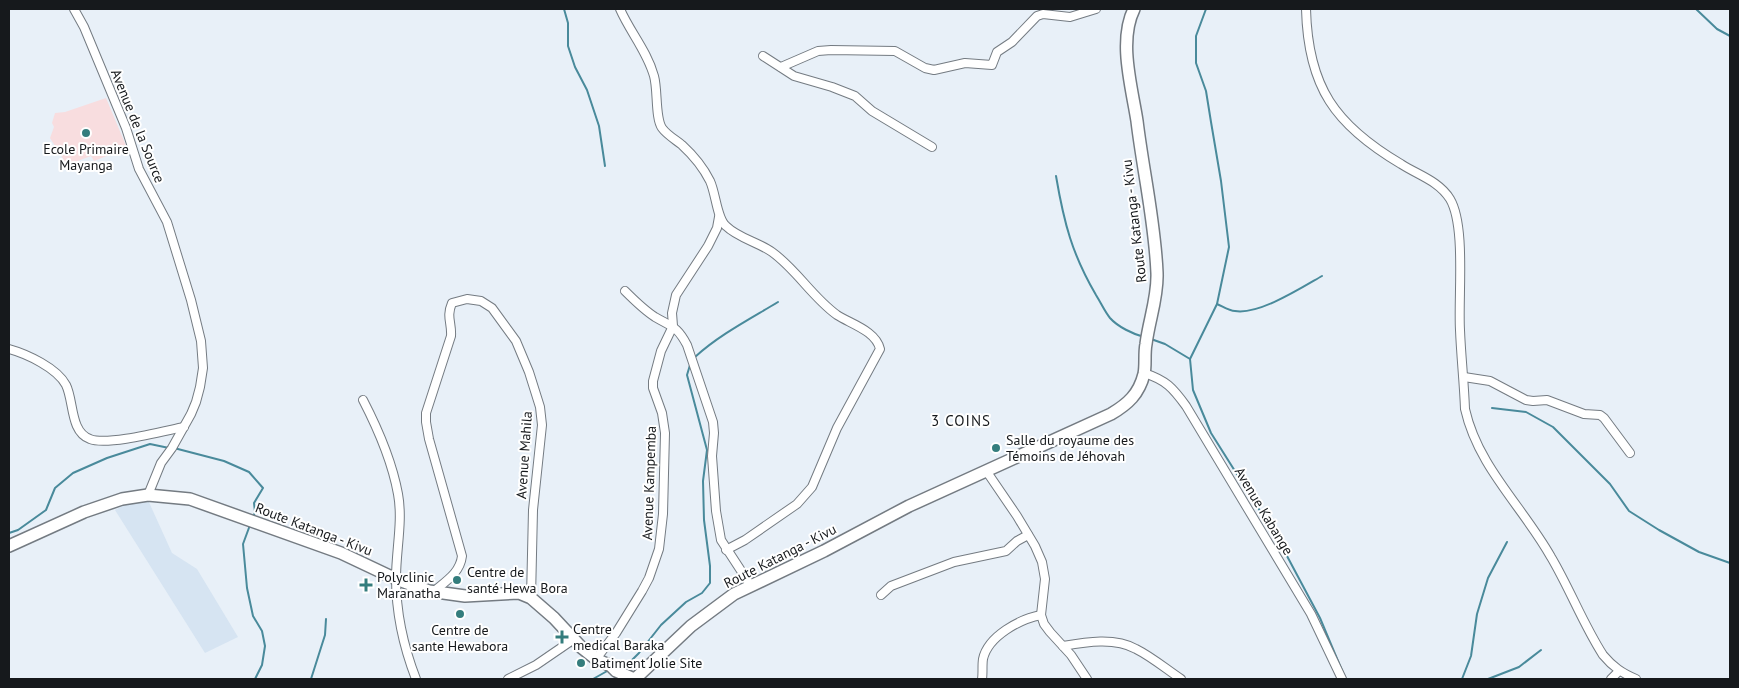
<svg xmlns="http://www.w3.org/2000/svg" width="1739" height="688" font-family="'PT Sans',sans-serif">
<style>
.built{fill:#d6e4f2}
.education{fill:#f8dddf}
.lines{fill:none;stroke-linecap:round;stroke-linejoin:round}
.stream{stroke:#498a9b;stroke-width:2}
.minor-casing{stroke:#747b82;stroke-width:10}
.highway-casing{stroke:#747b82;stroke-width:14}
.minor{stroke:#fff;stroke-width:8}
.highway{stroke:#fff;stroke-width:11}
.poi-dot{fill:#347d7d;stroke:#fff;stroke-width:2}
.labels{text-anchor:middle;stroke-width:4;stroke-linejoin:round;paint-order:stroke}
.street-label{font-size:14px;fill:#16191c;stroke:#fff}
.poi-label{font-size:14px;fill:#16191c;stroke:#fff;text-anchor:start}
.neighbourhood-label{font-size:15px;letter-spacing:1px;fill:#16191c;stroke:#fff}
</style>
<rect width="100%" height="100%" fill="#e8f0f8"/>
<path class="built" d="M148,500L172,553L197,569L238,637L205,653L115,510L130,502Z"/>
<path class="education" d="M106,98L127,148L94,161L91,156L67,165L50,138L54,127L52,123L55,113L65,112Z"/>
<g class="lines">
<g class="stream">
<path d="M564,9L568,23V46L575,67L587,90L599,126L605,166"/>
<path d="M1206,9L1196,36V63L1206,91L1211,122L1221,181L1229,247L1217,304L1190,359L1193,390L1211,433L1279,541L1320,618L1343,673"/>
<path d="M1696,9L1717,29L1730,36"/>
<path d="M1056,176C1064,223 1072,254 1096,295C1101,303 1105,312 1110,318C1118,327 1133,334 1144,337"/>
<path d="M1217,304C1222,306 1229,311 1235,311C1259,315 1301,288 1322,276"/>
<path d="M1151,339L1165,344L1190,359"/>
<path d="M695,357C719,335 750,319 778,302"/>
<path d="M1492,408L1526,412L1553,427L1610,484L1629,511L1659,530L1699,552L1730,563"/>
<path d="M174,448L224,461L249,472L263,488L254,503L255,512L253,518"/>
<path d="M250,525L243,544L247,588L253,616L262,631L265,646L262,665L255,679"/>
<path d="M9,533L18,530L46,510L55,488L73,473L107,458L150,444L169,448"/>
<path d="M618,666L628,664L639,653L661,625L686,602L702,593L710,583V566L704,520L703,481L707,450L687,375L690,365"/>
<path d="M311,679L325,635L326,619"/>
<path d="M593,679L609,670"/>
<path d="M1462,679L1471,656L1477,614L1488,578L1507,542"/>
<path d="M1488,679L1519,667L1541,650"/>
</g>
<defs>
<g id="minor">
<path d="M74,9L84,27L126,128L139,169L167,222L191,300L201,341L203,368L200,387L196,402L191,414L172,448L161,463L148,495"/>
<path d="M620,9C630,32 647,51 654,76C658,90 655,118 662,128C667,135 676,140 682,145C694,156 703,167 710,181C716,194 717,219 726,226C738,238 758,242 772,252C797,270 812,297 837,315C851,324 876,331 880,349L837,428L812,487L797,504L745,540L726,550"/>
<path d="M1306,9C1308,87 1335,125 1401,164C1418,175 1439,181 1450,199C1466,226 1458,296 1460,330C1461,356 1464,382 1465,409C1478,467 1523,507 1551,557C1570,589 1583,624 1603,655C1613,667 1622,673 1636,679"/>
<path d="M763,56L794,76L832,87L855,96L872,111L932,147"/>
<path d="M781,67L818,51L831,50L895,51L925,68L934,70L965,63L992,65L997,52L1012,42L1037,16L1043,14L1070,17L1096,9"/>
<path d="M625,291C634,300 644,310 655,317C672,327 677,326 687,345L713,422L714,433L712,456L716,511L721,540L751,586"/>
<path d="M9,349C27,354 57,368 66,385C74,401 70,432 90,439C107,446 164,431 184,427"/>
<path d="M1144,373C1166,380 1173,388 1186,406L1311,614L1342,679"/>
<path d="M1464,377L1490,381L1526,400L1533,401L1547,400L1584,414L1600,415L1604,418L1630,453"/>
<path d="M363,400C378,429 392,461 398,494C403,521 396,550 396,578C396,612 404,648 416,679"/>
<path d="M987,472L1017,516L1035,546L1042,562L1045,579L1041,615L1044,624L1050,632L1071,655L1087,679"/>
<path d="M433,592C446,581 460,573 462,556L429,439L426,422V413L451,336C452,323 446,317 452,303L467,299L481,301L492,308L516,341L529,372L540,407L542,425L533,510L531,598"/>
<path d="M881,595L891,586L954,562L1006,551L1017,541L1028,535"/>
<path d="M1063,646C1086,642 1115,637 1136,649C1152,657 1166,669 1181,679"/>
<path d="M596,659L616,633L642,591L649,578L659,549L663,514L665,433L662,413L653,388V381L661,351L673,326L672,313L676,295L708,246L717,228L719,217"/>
<path d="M508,679L536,665L574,639"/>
<path d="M982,679C983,673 982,665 983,659C988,636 1020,619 1041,615"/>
<path d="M1611,679L1619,671"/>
</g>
<path id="highway" d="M9,546L84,512L122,499L148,495L190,499L341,553L396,579L429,591L465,596L519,593L531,598L554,618L582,648L596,659L611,666L616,671L632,678H636L691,626L734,594L824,551L909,506L1111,414C1128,404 1139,394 1144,374C1146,365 1144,354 1146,344C1149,320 1158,297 1157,273C1155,222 1143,171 1137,121C1132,88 1118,41 1134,9"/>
</defs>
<use href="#minor" class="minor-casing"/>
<use href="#highway" class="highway-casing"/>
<use href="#minor" class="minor"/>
<use href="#highway" class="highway"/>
</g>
<g class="poi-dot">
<circle cx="86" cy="133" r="5"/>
<circle cx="996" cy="448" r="5"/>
<circle cx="457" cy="580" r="5"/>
<path d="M363.5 577.5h5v5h5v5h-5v5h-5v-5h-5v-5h5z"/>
<circle cx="460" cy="614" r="5"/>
<path d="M559.5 629.5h5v5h5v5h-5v5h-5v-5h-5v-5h5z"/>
<circle cx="581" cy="663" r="5"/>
</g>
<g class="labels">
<g class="street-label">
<text transform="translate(138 126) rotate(68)" y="5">Avenue de la Source</text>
<text transform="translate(1134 221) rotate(-97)" y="5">Route Katanga - Kivu</text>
<text transform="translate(524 455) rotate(-86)" y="5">Avenue Mahila</text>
<text transform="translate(649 483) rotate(-88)" y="5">Avenue Kampemba</text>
<text transform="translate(1264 511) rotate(59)" y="5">Avenue Kabange</text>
<text transform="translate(314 529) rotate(21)" y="5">Route Katanga - Kivu</text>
<text transform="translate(780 556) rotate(-27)" y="5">Route Katanga - Kivu</text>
</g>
<g class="poi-label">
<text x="86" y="154" text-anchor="middle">Ecole Primaire<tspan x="86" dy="16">Mayanga</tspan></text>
<text x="1006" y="445">Salle du royaume des<tspan x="1006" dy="16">Témoins de Jéhovah</tspan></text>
<text x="467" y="577">Centre de<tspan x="467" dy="16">santé Hewa Bora</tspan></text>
<text x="377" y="582">Polyclinic<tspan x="377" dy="16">Maranatha</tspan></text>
<text x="573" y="634">Centre<tspan x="573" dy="16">medical Baraka</tspan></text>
<text x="460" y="635" text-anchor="middle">Centre de<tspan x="460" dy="16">sante Hewabora</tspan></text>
<text x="591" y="668">Batiment Jolie Site</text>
</g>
<g class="neighbourhood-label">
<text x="961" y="426">3 COINS</text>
</g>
</g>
<rect width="1739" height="688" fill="none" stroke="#16191c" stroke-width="20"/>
</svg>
